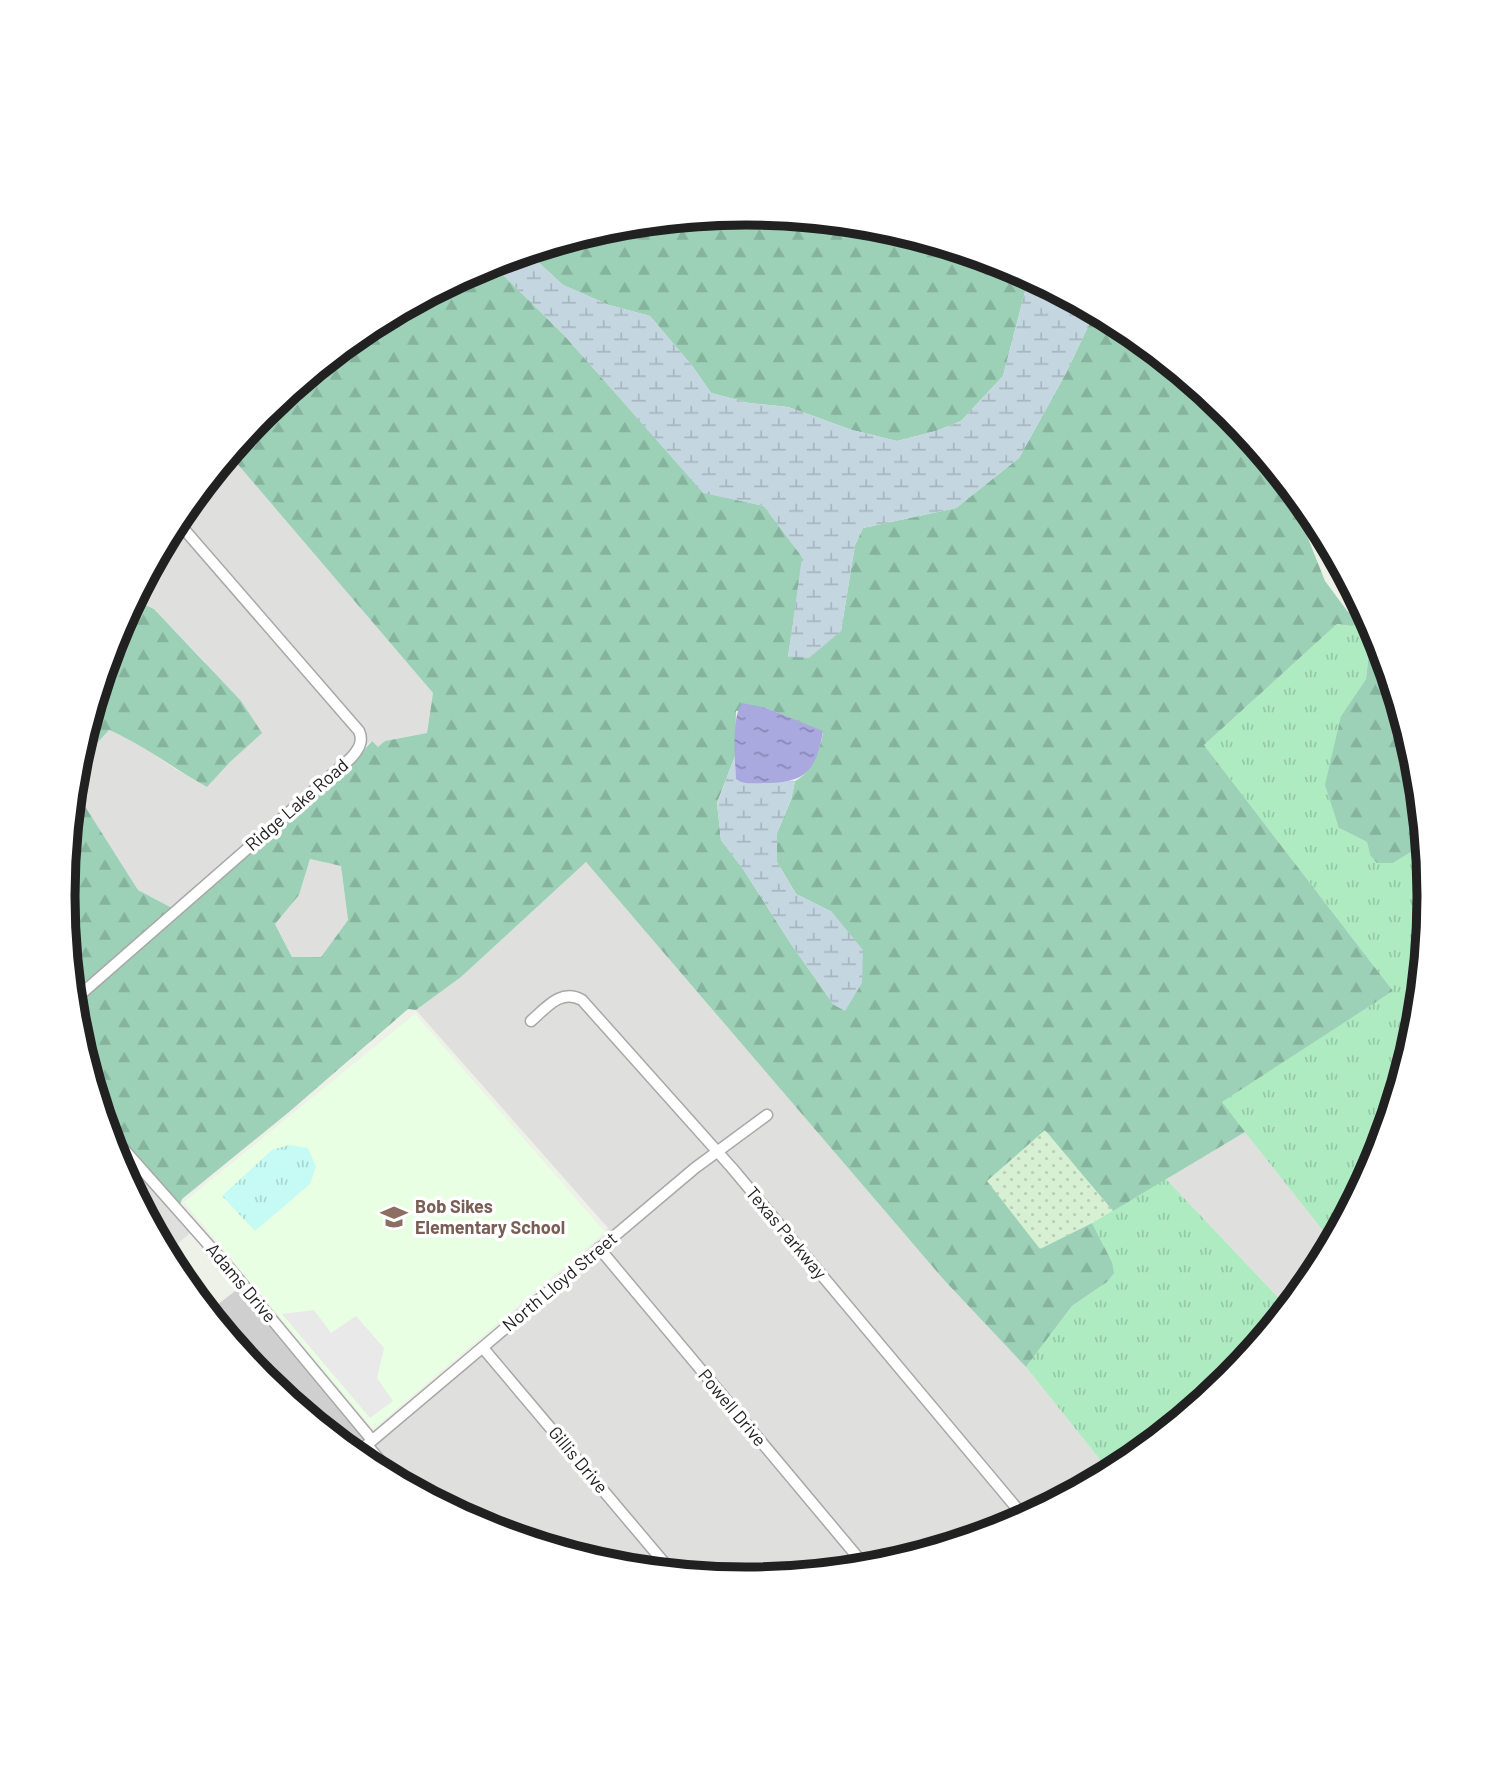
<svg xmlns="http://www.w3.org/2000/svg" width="1492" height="1792" font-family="Barlow,sans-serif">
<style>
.residential{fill:#dfdfde}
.education{fill:#e9ffe3}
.religious{fill:#cfcfcf}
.farmland{fill:url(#farmland-dots)}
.grass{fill:url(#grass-tufts)}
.forest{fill:url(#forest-firs);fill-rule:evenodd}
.wetland{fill:url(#wetland-marsh)}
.park{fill:url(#park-tufts)}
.parking{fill:#e9e9e9}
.water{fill:url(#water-ripples)}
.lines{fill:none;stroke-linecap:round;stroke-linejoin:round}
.street-casing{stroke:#a8a8a8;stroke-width:13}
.street{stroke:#fff;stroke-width:10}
.labels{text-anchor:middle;stroke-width:7;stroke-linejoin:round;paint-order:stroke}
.street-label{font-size:18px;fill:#212121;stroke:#fff}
.education-label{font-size:18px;font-weight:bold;fill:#785e54;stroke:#fff;text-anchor:start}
.rim{fill:none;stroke:#212121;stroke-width:9}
</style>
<defs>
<pattern id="farmland-dots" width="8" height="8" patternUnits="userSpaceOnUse" patternTransform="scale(1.75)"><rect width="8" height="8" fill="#d7f0d3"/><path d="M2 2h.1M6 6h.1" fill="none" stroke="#b8ceb5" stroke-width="1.8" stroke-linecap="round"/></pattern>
<pattern id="grass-tufts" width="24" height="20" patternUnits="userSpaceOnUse" patternTransform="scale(1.75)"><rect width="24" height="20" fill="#aeebc1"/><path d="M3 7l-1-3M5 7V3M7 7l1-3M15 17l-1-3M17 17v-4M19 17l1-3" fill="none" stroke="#95c9a6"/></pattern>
<pattern id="forest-firs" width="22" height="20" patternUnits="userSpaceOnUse" patternTransform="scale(1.75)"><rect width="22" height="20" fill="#9cd1b7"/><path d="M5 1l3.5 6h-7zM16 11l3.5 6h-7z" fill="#86b39d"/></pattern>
<pattern id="wetland-marsh" width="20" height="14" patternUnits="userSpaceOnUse" patternTransform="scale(1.75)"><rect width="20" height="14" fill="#c4d6df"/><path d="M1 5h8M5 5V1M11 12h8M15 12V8" fill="none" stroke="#a8b7bf"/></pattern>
<pattern id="park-tufts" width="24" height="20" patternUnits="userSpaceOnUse" patternTransform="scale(1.75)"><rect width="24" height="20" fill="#c6faf4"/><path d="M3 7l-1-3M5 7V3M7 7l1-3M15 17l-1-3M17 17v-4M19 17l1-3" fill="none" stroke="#aad6d1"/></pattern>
<pattern id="water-ripples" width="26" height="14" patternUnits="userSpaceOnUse" patternTransform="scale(1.75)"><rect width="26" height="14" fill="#a9a8df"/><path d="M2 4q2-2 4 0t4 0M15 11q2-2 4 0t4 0" fill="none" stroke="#8988b4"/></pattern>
</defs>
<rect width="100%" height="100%" fill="#edf1e8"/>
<g class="residential">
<path d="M229,454L433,693L427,733L385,741L378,748L371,741L364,747L366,739L363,728L179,516Z"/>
<path d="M174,525L305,674L356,736V741L348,755L172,908L138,890L74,789L89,752L109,730L135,742L177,770L207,787L231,761L205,662L154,609L134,600Z"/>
<path d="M310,859L341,866L348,920L321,957H292L275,923L299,895Z"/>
<path d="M586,862L944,1280L1026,1367L1110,1472L1029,1515L724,1152L773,1116L770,1108L717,1146L586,997L578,992L569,991L553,996L525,1022L531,1028L559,1003L568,1000L579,1004L709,1152L604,1237L608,1228L416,1010L461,977Z"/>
<path d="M1245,1132L1332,1242L1314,1276L1288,1308L1166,1179Z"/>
<path d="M110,1141L191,1232L166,1254L115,1157Z"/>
<path d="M716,1159L728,1171L1020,1520L1007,1527L872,1567L606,1248Z"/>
<path d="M598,1255L761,1450L860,1568L746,1579L679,1572L490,1348Z"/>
<path d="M482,1355L587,1479L665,1571L612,1566L484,1527L407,1485L373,1445Z"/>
</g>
<path class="education" d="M415,1014L605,1232L373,1429L184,1202Z"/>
<path class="religious" d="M239,1288L366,1440L352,1452L263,1379L208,1312Z"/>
<path class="farmland" d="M1045,1129L1113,1211L1040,1250L987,1181Z"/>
<g class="grass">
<path d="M1363,623L1370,643L1366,679L1341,716L1339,828L1367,842L1370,855L1393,863L1424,844L1429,896L1416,1030L1377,1158L1332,1242L1221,1102L1393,991L1204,745L1337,624L1352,626Z"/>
<path d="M1166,1179L1288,1308L1229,1379L1125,1464L1110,1472L1026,1367L1072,1306L1107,1282L1112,1262L1092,1223Z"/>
</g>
<g class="forest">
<path d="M746,213L880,226L1008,265L1026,275V288L1003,376L961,421L936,431L897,441L852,430L788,407L749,403L711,393L693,367L650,316L609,305L563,285L527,252L613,226Z"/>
<path d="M491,263L564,335L703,492L764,506L803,558L788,657L841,631L855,545L863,528L956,508L1019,458L1066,373L1095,312L1126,328L1229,413L1286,483L1325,581L1348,612L1361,605L1377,635L1416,763L1424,844L1393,863H1377L1370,855L1367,842L1339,828L1325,785L1341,716L1366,679L1370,643L1362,623L1352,626L1337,624L1204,745L1393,991L1222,1102L1245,1132L1113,1211L1045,1130L987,1181L1040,1249L1092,1223L1112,1262L1114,1273L1107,1282L1072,1306L1026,1367L944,1280L586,862L461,977L416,1010L408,1009L289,1112L182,1199L180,1205L103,1117L76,1029L74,1006L354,761L372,741L378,747L385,741L427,733L433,693L229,454L263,413L367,328ZM766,708L823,732C820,750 812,773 795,781L791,800L777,833V862L796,894L832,912L834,1005L791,944L743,869L721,840L717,803L735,756L736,711ZM310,859L341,866L348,920L321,957H292L275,924L299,895Z"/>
<path d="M134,600L154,609L241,701L262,733L231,761L207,787C174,769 144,745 109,730L89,752L74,784L76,762L115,634Z"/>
<path d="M74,789L138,890L172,908L73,995L63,896Z"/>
</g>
<g class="wetland">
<path d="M527,252L563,285L609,305L650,316L693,367L711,393L749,403L788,407L852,430L897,441L936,431L961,421L1003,376L1026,288V275L1095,312L1066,373L1019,458L956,508L863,528L855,545L841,631L809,658L788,657L802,557L764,506L703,493L564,335L491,263Z"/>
<path d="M735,756L736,779L795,781L791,800L777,833V862L796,894L832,912L863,950L862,983L845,1011L834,1005L791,944L743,869L721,840L717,804Z"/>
</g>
<path class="park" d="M289,1145L308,1148L316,1167L310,1184L255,1231L222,1196L272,1150Z"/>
<path class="parking" d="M314,1310L331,1333L356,1316L384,1348L377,1378L393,1401L370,1418L282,1314Z"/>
<path class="water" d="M742,703L766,708L823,731C816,772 805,783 764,783C754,783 744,785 736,779C735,760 731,718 742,703Z"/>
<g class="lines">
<defs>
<g id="street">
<path d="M73,1001L351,758C358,750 364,742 359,731L176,520"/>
<path d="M531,1021C546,1008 561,988 582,1000L732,1168L1025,1518"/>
<path d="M106,1129L230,1269L372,1440"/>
<path d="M599,1248L866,1567"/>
<path d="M483,1348L672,1572"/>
<path d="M367,1445L395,1479"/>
<path d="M355,1455L695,1168L767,1115"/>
</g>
</defs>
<use href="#street" class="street-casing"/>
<use href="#street" class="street"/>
</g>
<defs>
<symbol id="school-bare" viewBox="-9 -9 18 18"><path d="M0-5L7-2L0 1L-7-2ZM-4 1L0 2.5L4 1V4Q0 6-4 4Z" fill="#8d6e63" stroke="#fff" stroke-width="2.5" paint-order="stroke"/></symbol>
</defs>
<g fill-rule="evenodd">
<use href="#school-bare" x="375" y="1198" width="38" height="38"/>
</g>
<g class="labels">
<g class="street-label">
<text transform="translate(297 805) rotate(-41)" y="6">Ridge Lake Road</text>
<text transform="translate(786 1233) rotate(50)" y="6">Texas Parkway</text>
<text transform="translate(560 1282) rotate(-40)" y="6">North Lloyd Street</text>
<text transform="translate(241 1283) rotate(50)" y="6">Adams Drive</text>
<text transform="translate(732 1408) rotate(50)" y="6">Powell Drive</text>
<text transform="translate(578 1460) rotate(50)" y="6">Gillis Drive</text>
</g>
<g class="education-label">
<text x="415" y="1213">Bob Sikes<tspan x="415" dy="21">Elementary School</tspan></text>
</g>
</g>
<path d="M0 0H1492V1792H0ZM75 896a671 671 0 1 1 1342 0a671 671 0 1 1-1342 0Z" fill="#fff" fill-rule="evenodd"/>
<path class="rim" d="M75 896a671 671 0 1 1 1342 0a671 671 0 1 1-1342 0Z"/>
</svg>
